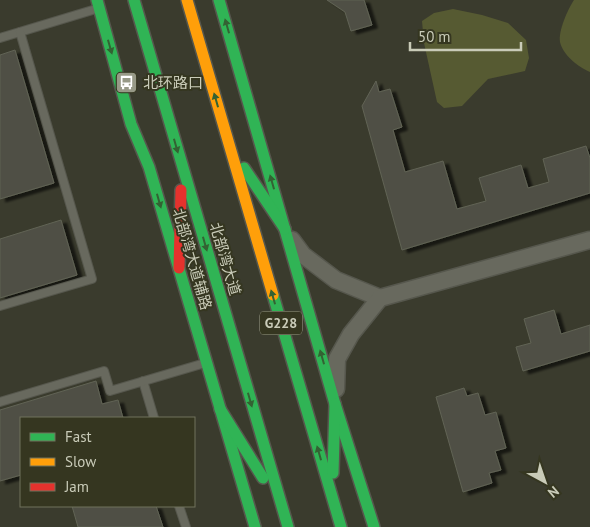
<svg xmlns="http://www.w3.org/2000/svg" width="590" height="527" font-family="'PT Sans','Noto Sans SC',sans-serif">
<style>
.water{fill:#565a32}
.building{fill:#4f5045;stroke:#616355;filter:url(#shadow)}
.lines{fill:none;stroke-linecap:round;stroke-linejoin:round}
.lane-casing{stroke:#56574d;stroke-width:10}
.street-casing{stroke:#56574d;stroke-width:19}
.fast-casing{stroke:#56574d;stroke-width:14}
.slow-casing{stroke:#56574d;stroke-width:14}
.jam-casing{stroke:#56574d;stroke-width:14}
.lane{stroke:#68695e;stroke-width:8}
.street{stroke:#68695e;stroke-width:16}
.fast{stroke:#30b455;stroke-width:11}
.slow{stroke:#ff9f0a;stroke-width:11}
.jam{stroke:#e5322d;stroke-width:11}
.oneway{fill:#336233}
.labels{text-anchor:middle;stroke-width:4;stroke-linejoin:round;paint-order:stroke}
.shield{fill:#353620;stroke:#9d9e8a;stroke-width:1}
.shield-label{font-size:14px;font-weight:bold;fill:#c9cbb8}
.poi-label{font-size:15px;fill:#c9cbb8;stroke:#353620;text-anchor:start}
.street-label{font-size:15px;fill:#c9cbb8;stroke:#353620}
</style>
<defs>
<filter id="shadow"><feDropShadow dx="5.5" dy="3" stdDeviation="1" flood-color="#0009"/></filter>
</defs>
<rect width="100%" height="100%" fill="#3a3b2d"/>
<g class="water">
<path d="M574,0H590V72C578,67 563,55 560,42C558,31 568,9 574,0Z"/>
<path d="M453,9L482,15L508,23L526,40L529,58L525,71L488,79L462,106L444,108L437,102L424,43L422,21L434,13Z"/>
</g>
<g class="building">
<path d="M327,0H364L372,25L351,31L345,12Z"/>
<path d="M15,50L54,183L0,199V55Z"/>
<path d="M376,81L379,92L390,89L402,127L393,130L405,172L443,161L457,209L486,201L479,178L521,165L528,188L549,182L543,159L586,146L590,158V193L402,250L362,106Z"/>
<path d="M61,220L77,275L0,298V239Z"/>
<path d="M554,310L561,334L590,325V351L523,371L516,347L531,343L524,319Z"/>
<path d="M96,381L102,404L118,400L123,418H21V475L0,481V410Z"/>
<path d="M464,388L467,396L478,393L485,415L496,412L506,448L495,451L501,470L489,473L492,483L463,492L436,397Z"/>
<path d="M72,506H156L163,527H78Z"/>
</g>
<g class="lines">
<defs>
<g id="lane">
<path d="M0,38L96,9"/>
<path d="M0,306L92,279L20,32"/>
<path d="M143,381L154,418"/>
<path d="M0,402L104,371L110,391L205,363"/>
<path d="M179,506L186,527"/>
</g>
<g id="street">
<path d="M292,240L303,255L336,280L380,298"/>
<path d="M336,389L337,359L351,334L380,298L590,240"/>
</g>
<g id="fast">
<path d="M97,0L131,124L149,167L255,527"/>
<path d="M134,0L288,527"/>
<path d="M219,0L335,404L374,527"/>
<path d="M244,168L285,229"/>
<path d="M273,295L341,527"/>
<path d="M220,409L263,478"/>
<path d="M333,473L335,404"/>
</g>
<path id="slow" d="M187,0L273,295"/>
<path id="jam" d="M179,268L181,190"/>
</defs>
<use href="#lane" class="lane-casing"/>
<use href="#street" class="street-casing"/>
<use href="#fast" class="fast-casing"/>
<use href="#slow" class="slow-casing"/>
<use href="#jam" class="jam-casing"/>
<use href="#lane" class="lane"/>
<use href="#street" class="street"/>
<use href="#fast" class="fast"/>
<use href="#slow" class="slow"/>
<use href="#jam" class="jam"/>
</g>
<defs><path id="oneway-solid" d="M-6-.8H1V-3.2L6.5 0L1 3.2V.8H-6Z" transform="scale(1.25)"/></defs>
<g class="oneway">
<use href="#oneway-solid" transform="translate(227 26) rotate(-106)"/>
<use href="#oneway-solid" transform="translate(110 47) rotate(74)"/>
<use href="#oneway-solid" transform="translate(216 100) rotate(-106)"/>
<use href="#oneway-solid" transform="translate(176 146) rotate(74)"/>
<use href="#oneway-solid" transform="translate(272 182) rotate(-106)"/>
<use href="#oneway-solid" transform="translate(159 201) rotate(74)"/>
<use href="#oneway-solid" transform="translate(205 244) rotate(74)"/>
<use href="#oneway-solid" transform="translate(273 297) rotate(-106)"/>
<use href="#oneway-solid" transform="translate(322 357) rotate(-106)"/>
<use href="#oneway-solid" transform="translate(250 400) rotate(74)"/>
<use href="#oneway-solid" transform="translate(319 453) rotate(-106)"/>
</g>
<defs>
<symbol id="bus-square" viewBox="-11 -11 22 22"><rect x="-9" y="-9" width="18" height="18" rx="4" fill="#979987" stroke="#353620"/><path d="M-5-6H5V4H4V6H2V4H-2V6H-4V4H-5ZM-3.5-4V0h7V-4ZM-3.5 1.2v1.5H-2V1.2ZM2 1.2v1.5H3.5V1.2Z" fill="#fff"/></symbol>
</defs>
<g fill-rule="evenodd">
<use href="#bus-square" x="114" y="70" width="25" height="25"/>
</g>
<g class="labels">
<rect class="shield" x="260" y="311.5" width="42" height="23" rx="4"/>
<g class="shield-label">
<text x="281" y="328">G228</text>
</g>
<g class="poi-label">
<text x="143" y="88">北环路口</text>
</g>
<g class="street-label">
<text transform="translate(192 259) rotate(74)" y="5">北部湾大道辅路</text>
<text transform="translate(225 259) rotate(74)" y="5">北部湾大道</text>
</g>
</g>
<rect x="20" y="417" width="175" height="90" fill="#353620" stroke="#70725d"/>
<rect x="30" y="433" width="25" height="8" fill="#30b455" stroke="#70725d"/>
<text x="65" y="442" font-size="15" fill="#c9cbb8">Fast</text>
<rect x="30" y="458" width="25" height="8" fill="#ff9f0a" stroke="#70725d"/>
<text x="65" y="467" font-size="15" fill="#c9cbb8">Slow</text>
<rect x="30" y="483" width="25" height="8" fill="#e5322d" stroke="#70725d"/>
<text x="65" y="492" font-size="15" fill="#c9cbb8">Jam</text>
<g transform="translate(545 482) rotate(140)" stroke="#353620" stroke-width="4" paint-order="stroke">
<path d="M0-4L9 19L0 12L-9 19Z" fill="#c9cbb8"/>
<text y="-8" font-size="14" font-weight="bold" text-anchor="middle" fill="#c9cbb8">N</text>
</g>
<path d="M410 42v8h111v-8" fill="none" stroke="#c9cbb8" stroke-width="2.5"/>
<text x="418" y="42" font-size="15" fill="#c9cbb8" stroke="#353620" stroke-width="4" paint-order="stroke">50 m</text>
</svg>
